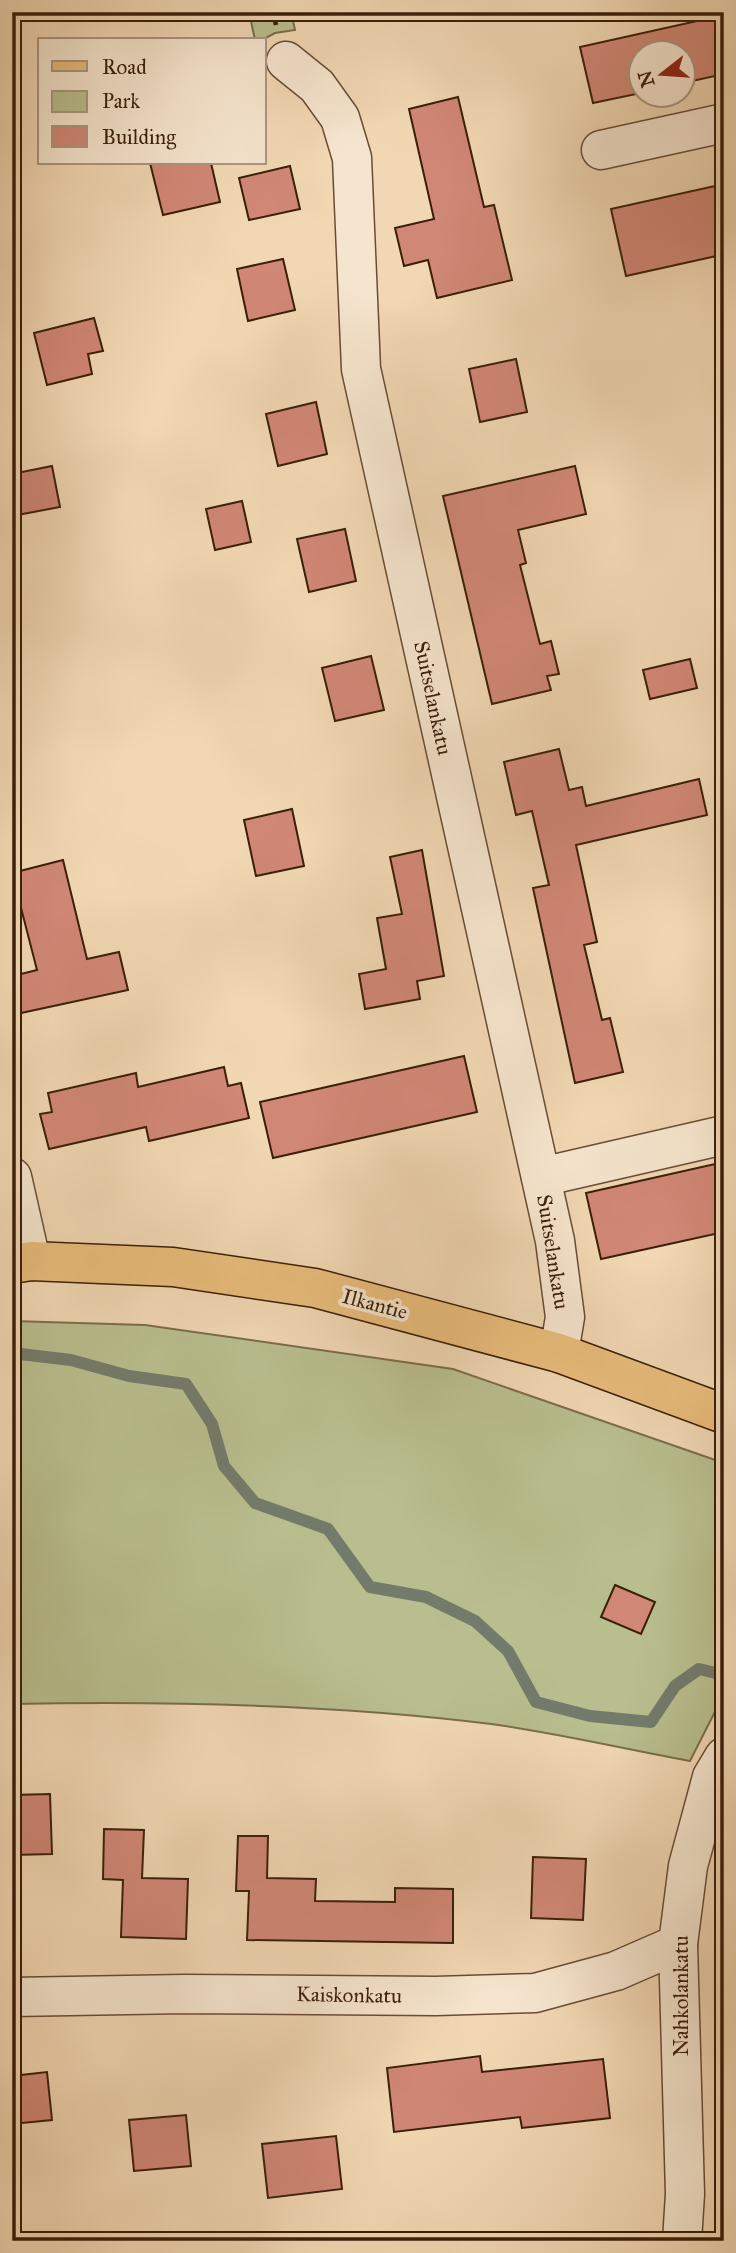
<svg xmlns="http://www.w3.org/2000/svg" width="736" height="2253" font-family="'IM FELL Great Primer',serif">
<style>
.green{fill:#b9be8e;stroke:#7a6e4b;stroke-width:2}
.lines{fill:none;stroke-linecap:round;stroke-linejoin:round}
.stream{stroke:#747b6c;stroke-width:12}
.building{fill:#d18776;stroke:#3a1f08;stroke-width:2}
.minor-casing{stroke:#684d33;stroke-width:41}
.major-casing{stroke:#3a1f08;stroke-width:41}
.path{stroke:#3a1f08;stroke-width:4.5;stroke-dasharray:5 3.5;stroke-linecap:butt}
.minor{stroke:#f6e5ce;stroke-width:38}
.major{stroke:#e8bc7a;stroke-width:38}
.labels{text-anchor:middle;stroke-width:7;stroke-linejoin:round;paint-order:stroke}
.street-label{font-size:21px;fill:#3a1f08;stroke:#f6e5ce}
</style>
<rect width="100%" height="100%" fill="#f1d7b3"/>
<filter id="stains"><feTurbulence type="fractalNoise" baseFrequency=".00286" numOctaves="4"/><feColorMatrix values="0 0 0 0 .2 0 0 0 0 .09 0 0 0 0 .02 0 0 0 .5 -.17"/></filter>
<radialGradient id="worn" r=".72"><stop offset=".6" stop-color="#630" stop-opacity="0"/><stop offset="1" stop-color="#630" stop-opacity=".3"/></radialGradient>
<g class="green">
<path d="M249,12H291L295,30L275,33L262,40H255Z"/>
<path d="M12,1321L145,1325L453,1369L724,1463V1694L690,1761C624,1749 557,1733 491,1724C333,1704 171,1701 12,1704Z"/>
</g>
<g class="lines">
<path class="stream" d="M12,1353L71,1360L129,1376L186,1384L212,1424L224,1466L255,1503L328,1529L370,1587L426,1597L475,1621L508,1651L536,1702L590,1716L651,1722L675,1686L699,1669L724,1675"/>
</g>
<g class="building">
<path d="M724,15V74L683,83V52H641V93L593,103L580,47Z"/>
<path d="M458,97L484,207L494,205L512,280L437,298L428,260L404,266L395,228L434,219L409,109Z"/>
<path d="M150,163H211L220,202L163,215Z"/>
<path d="M290,166L300,209L249,220L239,178Z"/>
<path d="M724,184V235L717,237L721,255L626,276L611,209Z"/>
<path d="M283,259L295,310L248,321L237,269Z"/>
<path d="M94,318L103,351L88,354L92,374L47,385L34,333Z"/>
<path d="M516,359L527,412L480,422L469,369Z"/>
<path d="M316,402L327,454L278,466L266,414Z"/>
<path d="M52,466L60,507L12,516V474Z"/>
<path d="M575,466L586,514L518,530L526,563L520,565L540,644L551,641L559,674L547,676L551,690L492,704L443,496Z"/>
<path d="M242,501L251,542L215,550L206,509Z"/>
<path d="M345,529L356,581L309,592L297,539Z"/>
<path d="M371,656L384,710L335,721L322,668Z"/>
<path d="M690,659L697,688L650,699L643,670Z"/>
<path d="M559,749L569,790L582,787L586,806L699,779L707,815L576,845L597,942L584,945L602,1020L610,1018L623,1072L575,1083L533,888L549,885L532,811L516,815L504,762Z"/>
<path d="M292,809L304,866L256,876L244,820Z"/>
<path d="M422,850L444,976L417,981L420,999L365,1009L359,974L386,969L377,918L402,914L390,857Z"/>
<path d="M63,860L87,959L119,952L128,990L21,1013L13,976L37,970L12,873Z"/>
<path d="M464,1056L477,1112L273,1158L260,1102Z"/>
<path d="M224,1067L228,1086L241,1083L249,1118L149,1141L146,1127L49,1149L40,1114L52,1112L48,1093L136,1073L138,1087Z"/>
<path d="M724,1162V1232L601,1259L586,1193Z"/>
<path d="M615,1585L655,1602L641,1634L601,1617Z"/>
<path d="M50,1794L52,1854L12,1855V1795Z"/>
<path d="M104,1829L144,1830L142,1878L188,1879L186,1939L121,1937L123,1880L103,1879Z"/>
<path d="M238,1836H268L267,1878L316,1879L315,1901L395,1902V1888L453,1889V1943L247,1940L249,1891H236Z"/>
<path d="M533,1857L586,1859L583,1920L531,1918Z"/>
<path d="M480,2056L482,2072L603,2059L610,2118L522,2128L520,2117L394,2132L387,2068Z"/>
<path d="M47,2072L52,2120L12,2124V2076Z"/>
<path d="M186,2115L191,2166L134,2171L129,2120Z"/>
<path d="M336,2136L342,2189L268,2198L262,2144Z"/>
</g>
<g class="lines">
<defs>
<g id="minor">
<path d="M286,61L317,86L340,118L352,158L361,369L555,1241L565,1317L559,1353"/>
<path d="M601,150L724,123"/>
<path d="M12,1177L31,1261"/>
<path d="M541,1177L724,1135"/>
<path d="M12,1997L185,1994L436,1996L535,1993L616,1971L678,1944"/>
<path d="M682,2241L685,2194L678,1944L688,1866L712,1777L724,1757"/>
</g>
<path id="major" d="M12,1264L31,1261L173,1267L315,1288L559,1353L724,1414"/>
</defs>
<use href="#minor" class="minor-casing"/>
<use href="#major" class="major-casing"/>
<path class="path" d="M273,12L276,25"/>
<use href="#minor" class="minor"/>
<use href="#major" class="major"/>
</g>
<g class="labels">
<g class="street-label">
<text transform="translate(433 698) rotate(78)" y="7">Suitselankatu</text>
<text transform="translate(553 1252) rotate(81)" y="7">Suitselankatu</text>
<text transform="translate(375 1304) rotate(15)" y="7">Ilkantie</text>
<text transform="translate(349 1995) rotate(1)" y="7">Kaiskonkatu</text>
<text transform="translate(681 1996) rotate(-90)" y="7">Nahkolankatu</text>
</g>
</g>
<rect width="736" height="2253" fill="none" stroke="#f1d7b3" stroke-width="42"/>
<rect x="14" y="14" width="708" height="2225" fill="none" stroke="#3a1f08" stroke-width="3.5"/>
<rect x="21" y="21" width="694" height="2211" fill="none" stroke="#3a1f08" stroke-width="2"/>
<rect x="38" y="38" width="228" height="126" fill="#f6e5ce" stroke="#ab967f" stroke-width="2"/>
<rect x="52" y="61" width="35" height="10" fill="#e8bc7a" stroke="#ab967f" stroke-width="2"/>
<text x="102" y="74" font-size="21" fill="#3a1f08">Road</text>
<rect x="52" y="91" width="35" height="21" fill="#b9be8e" stroke="#ab967f" stroke-width="2"/>
<text x="102" y="108" font-size="21" fill="#3a1f08">Park</text>
<rect x="52" y="126" width="35" height="21" fill="#d18776" stroke="#ab967f" stroke-width="2"/>
<text x="102" y="144" font-size="21" fill="#3a1f08">Building</text>
<g transform="translate(662 74) rotate(253)"><circle r="33" fill="#f6e5ce" stroke="#ab967f" stroke-width="2"/>
<path d="M0-5L12 26L0 18L-12 26Z" fill="#8f2418"/>
<text y="-10" font-size="19" font-weight="bold" text-anchor="middle" fill="#3a1f08">N</text>
</g>
<rect width="100%" height="100%" filter="url(#stains)"/>
<rect width="100%" height="100%" fill="url(#worn)"/>
</svg>
